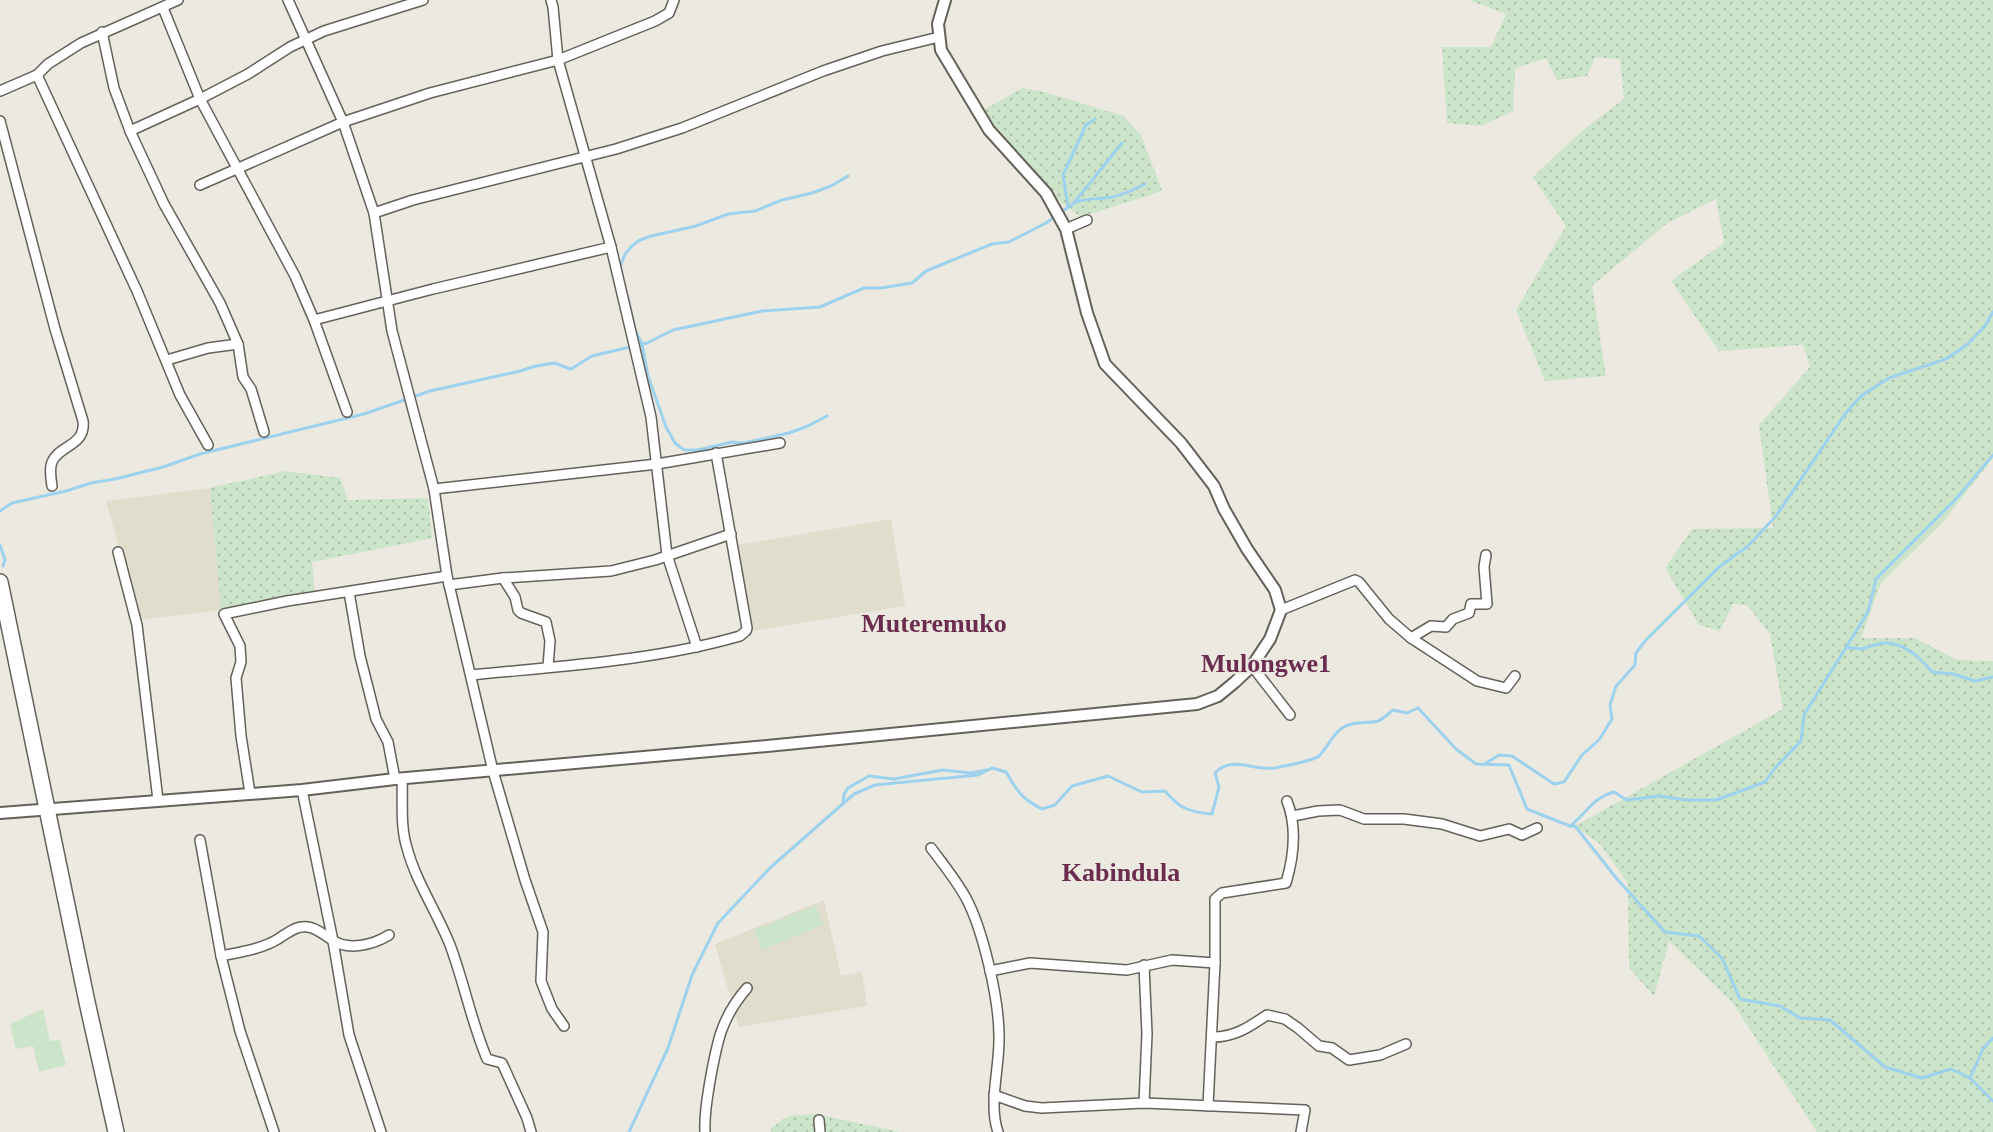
<svg xmlns="http://www.w3.org/2000/svg" width="1993" height="1132" font-family="Georgia,serif">
<style>
.built{fill:#e1ddcc}
.grass{fill:url(#grass-dots)}
.green{fill:#cce4c9}
.lines{fill:none;stroke-linecap:round;stroke-linejoin:round}
.stream{stroke:#9dd2ef;stroke-width:3}
.minor-casing{stroke:#636159;stroke-width:12}
.tertiary-casing{stroke:#636159;stroke-width:14}
.trunk-casing{stroke:#636159;stroke-width:18}
.minor{stroke:#fff;stroke-width:9}
.tertiary{stroke:#fff;stroke-width:10}
.trunk{stroke:#fff;stroke-width:15}
.labels{text-anchor:middle;stroke-width:4.5;stroke-linejoin:round;paint-order:stroke}
.district-label{font-size:26px;font-weight:bold;fill:#6b2c4f;stroke:#ece9e0}
</style>
<defs>
<pattern id="grass-dots" width="8" height="8" patternUnits="userSpaceOnUse" patternTransform="scale(1.5)"><rect width="8" height="8" fill="#cce4c9"/><path d="M2 2h.1M6 6h.1" fill="none" stroke="#aec3ab" stroke-width="1.8" stroke-linecap="round"/></pattern>
</defs>
<rect width="100%" height="100%" fill="#ece9e0"/>
<g class="built">
<path d="M210,488L221,610L139,620L106,501Z"/>
<path d="M891,519L905,606L753,631L738,545Z"/>
<path d="M824,900L841,976L862,972L867,1006L739,1027L715,944Z"/>
</g>
<g class="grass">
<path d="M1469,0H1993V458L1943,522L1881,583L1861,638H1915L1957,660L1993,661V1132H1817L1732,1002L1669,941L1654,996L1629,968L1628,883L1600,844L1575,826L1783,709L1770,634L1747,605L1733,604L1720,631L1699,625L1665,568L1692,529L1773,528L1759,425L1810,367L1803,345L1719,351L1671,281L1724,243L1716,199L1666,224L1592,286L1606,376L1545,381L1516,310L1566,226L1533,177L1583,130L1624,99L1620,59L1595,57L1587,76L1557,80L1546,58L1515,69L1513,111L1481,126L1447,123L1442,47H1491L1506,14Z"/>
<path d="M1022,88L1045,92L1123,116L1141,135L1162,191L1081,217L1064,205L977,114Z"/>
<path d="M285,471L340,478L348,500L428,498L432,538L312,562L315,593L221,610L210,488Z"/>
<path d="M815,1114L900,1132H772L770,1129L788,1116Z"/>
</g>
<g class="green">
<path d="M816,905L823,925L762,950L754,930Z"/>
<path d="M43,1009L50,1041L60,1040L66,1065L39,1072L33,1046L16,1049L10,1024Z"/>
</g>
<g class="lines">
<g class="stream">
<path d="M1076,202C1086,199 1094,199 1104,198C1119,197 1133,190 1145,184"/>
<path d="M1068,206L1063,175L1086,125L1095,119"/>
<path d="M621,271L620,267L625,254L633,245L640,240L651,236L696,226L728,214L755,211L782,200L812,193L831,186L848,176"/>
<path d="M628,298L635,330L642,344L648,376L666,427L675,443L684,450H698L732,442L744,443L789,433L808,426L827,416"/>
<path d="M0,511L12,503L66,491L91,483L115,479L163,467L200,454L364,414L430,391L520,371L536,366L554,363L571,369L592,356L647,343L673,330L762,311L820,307L864,288H881L912,283L926,271L992,244L1009,242L1046,223L1074,203L1122,143"/>
<path d="M0,545L5,560L3,566"/>
<path d="M1846,647C1866,652 1867,645 1884,643C1904,642 1920,658 1932,672L1953,674L1975,681L1993,677"/>
<path d="M1486,763L1499,755L1512,756L1554,784L1564,782L1582,755L1599,740L1612,719L1610,705L1616,686L1635,665L1636,653L1645,641L1719,567L1748,546L1776,516L1845,414L1861,396L1889,378L1946,359L1968,344L1985,326L1993,312"/>
<path d="M843,803L844,794L848,788L869,776L894,779L943,770L970,773L987,770"/>
<path d="M1570,826C1587,813 1592,798 1614,792L1627,800L1659,796L1686,800H1716L1765,782L1775,768L1801,741L1804,715L1868,612L1876,579L1955,500L1993,455"/>
<path d="M1970,1078L1983,1049L1993,1038"/>
<path d="M629,1132L668,1048L692,975L718,923L771,867L854,794L875,785L978,775L992,768L1006,772C1017,791 1022,799 1042,809L1055,805L1072,786L1108,776L1142,792L1165,791C1180,809 1189,812 1212,814L1219,787L1215,773C1231,755 1253,771 1275,768C1284,766 1313,761 1319,756C1327,748 1333,734 1342,728C1354,720 1368,724 1378,721C1383,719 1389,713 1393,710L1407,713L1418,708L1456,749L1476,764L1509,765L1527,809L1570,826H1575L1617,879L1665,932L1699,936L1722,958L1740,999L1780,1006L1800,1018L1830,1020L1885,1067L1922,1078L1951,1069L1970,1078L1993,1101"/>
</g>
<defs>
<g id="minor">
<path d="M288,0L343,122L374,213L392,331L434,489L447,576L493,771L525,880L543,932L541,981L552,1009L564,1026"/>
<path d="M551,0L553,7L558,60L611,247L651,417L667,555L697,647"/>
<path d="M163,8L200,99L295,276L314,320L347,412"/>
<path d="M102,32L114,88L130,131L164,204L220,303L238,344L243,377L251,389L264,432"/>
<path d="M37,75L137,291L180,395L208,445"/>
<path d="M0,91L37,75L48,64L81,43L178,0"/>
<path d="M0,121L55,329L83,421C86,446 59,445 52,462C49,469 51,479 52,486"/>
<path d="M130,131L200,99L248,74L290,47L324,31L423,0"/>
<path d="M200,185L343,122L430,93L558,60L655,21L669,13L674,0"/>
<path d="M374,213L413,200L616,149L682,128L823,71L882,51L939,37"/>
<path d="M1066,229L1087,220"/>
<path d="M314,320L433,289L611,247"/>
<path d="M167,360L208,348L238,344"/>
<path d="M434,489L657,464L780,443"/>
<path d="M118,552L137,625L158,800"/>
<path d="M503,578L515,597L518,610L521,613L546,622L550,641L548,667"/>
<path d="M449,585L503,578L611,571L655,560L731,534"/>
<path d="M349,592L360,656L376,719L388,742L395,779"/>
<path d="M1281,610L1355,580L1359,582L1389,619L1411,638L1477,681L1506,688L1515,676"/>
<path d="M1411,638L1431,626L1446,627L1453,619L1469,613L1471,604H1487L1484,567L1486,555"/>
<path d="M1252,666L1290,715"/>
<path d="M471,675C561,666 653,661 740,636L746,631L747,628L716,453"/>
<path d="M402,779C403,801 400,826 407,848C416,882 437,912 450,945C464,982 471,1021 487,1059L502,1063L527,1118L531,1132"/>
<path d="M302,790L333,941L349,1035L381,1132"/>
<path d="M250,793L241,736L236,678L241,662L240,646L224,614L287,601L447,576"/>
<path d="M1293,816L1318,811L1340,810L1364,819H1404L1442,824L1480,836L1509,829L1522,835L1537,828"/>
<path d="M200,840L221,956L240,1031L274,1132"/>
<path d="M931,848C943,864 956,880 966,898C983,930 999,999 999,1036C1000,1067 988,1103 998,1132"/>
<path d="M221,956C240,952 262,949 278,939C288,933 296,925 308,927C317,928 324,935 332,940C348,951 373,945 389,935"/>
<path d="M1144,965L1147,1034L1144,1103"/>
<path d="M990,971L1030,963L1127,970L1172,960L1215,963"/>
<path d="M1213,1037C1235,1037 1249,1027 1267,1015L1285,1019L1298,1028L1319,1046L1332,1048L1349,1060L1380,1055L1406,1044"/>
<path d="M994,1095L1025,1106L1042,1108L1144,1103L1305,1110L1301,1132"/>
<path d="M1208,1106L1215,963V899L1222,893L1286,883C1294,856 1297,827 1287,801"/>
<path d="M819,1120L820,1132"/>
<path d="M705,1132C704,1114 707,1099 710,1081C717,1042 721,1018 747,988"/>
</g>
<path id="tertiary" d="M0,813L302,790L395,779L767,746L1197,704L1218,696L1235,682L1252,666L1270,639L1281,610L1275,590L1247,549L1224,509L1214,486L1181,443L1105,364L1087,313L1066,229L1046,193L989,130L941,50L938,24L945,0"/>
<path id="trunk" d="M0,582L87,1002L116,1132"/>
</defs>
<use href="#minor" class="minor-casing"/>
<use href="#tertiary" class="tertiary-casing"/>
<use href="#trunk" class="trunk-casing"/>
<use href="#minor" class="minor"/>
<use href="#tertiary" class="tertiary"/>
<use href="#trunk" class="trunk"/>
</g>
<g class="labels">
<g class="district-label">
<text x="934" y="632">Muteremuko</text>
<text x="1266" y="672">Mulongwe1</text>
<text x="1121" y="881">Kabindula</text>
</g>
</g>
</svg>
